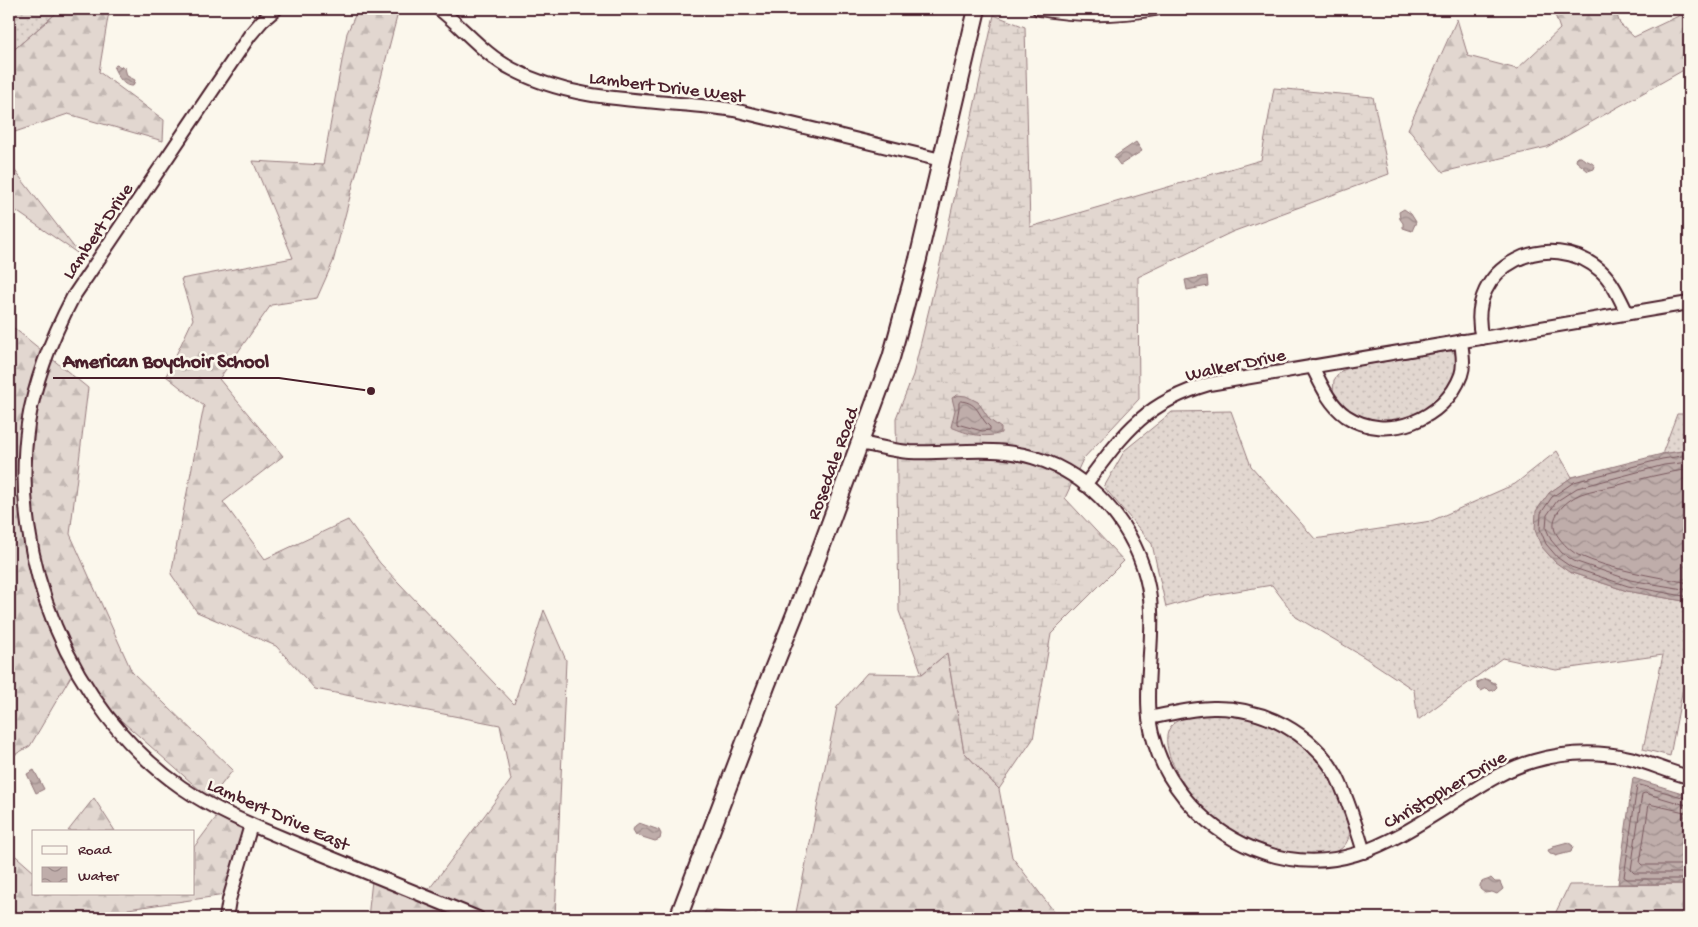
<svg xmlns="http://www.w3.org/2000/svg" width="1698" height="927" font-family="'Gochi Hand',sans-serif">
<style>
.grass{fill:url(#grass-dots);stroke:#967b7e}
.forest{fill:url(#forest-firs);stroke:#967b7e}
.wetland{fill:url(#wetland-marsh);stroke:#967b7e}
.water{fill:url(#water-waves);stroke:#907477}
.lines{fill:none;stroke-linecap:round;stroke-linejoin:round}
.shore{stroke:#79585e;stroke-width:1}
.minor-casing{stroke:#4a1f2b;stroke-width:16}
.tertiary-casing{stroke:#4a1f2b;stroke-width:20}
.minor{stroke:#fbf7ec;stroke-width:12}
.tertiary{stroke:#fbf7ec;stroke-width:16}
.labels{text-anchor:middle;stroke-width:5;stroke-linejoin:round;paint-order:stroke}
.street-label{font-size:19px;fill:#4a1f2b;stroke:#fbf7ec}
.leader{fill:none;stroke:#4a1f2b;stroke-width:2}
.callout-dot{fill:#4a1f2b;stroke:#fbf7ec;stroke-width:2}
.callout-label{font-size:20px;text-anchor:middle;font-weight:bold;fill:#4a1f2b;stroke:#fbf7ec;stroke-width:5;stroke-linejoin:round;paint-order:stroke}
</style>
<defs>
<pattern id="grass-dots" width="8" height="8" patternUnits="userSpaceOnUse" patternTransform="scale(1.25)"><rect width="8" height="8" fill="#e2d7d0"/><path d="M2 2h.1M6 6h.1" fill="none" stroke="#c3b8b3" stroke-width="1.8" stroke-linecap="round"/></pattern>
<pattern id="forest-firs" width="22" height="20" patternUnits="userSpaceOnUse" patternTransform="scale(1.25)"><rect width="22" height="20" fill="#e2d7d0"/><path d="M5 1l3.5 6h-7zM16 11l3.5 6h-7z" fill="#c3b8b3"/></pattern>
<pattern id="wetland-marsh" width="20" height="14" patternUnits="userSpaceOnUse" patternTransform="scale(1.25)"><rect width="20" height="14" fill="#e2d7d0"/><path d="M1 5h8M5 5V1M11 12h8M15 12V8" fill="none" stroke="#c3b8b3"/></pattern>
<pattern id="water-waves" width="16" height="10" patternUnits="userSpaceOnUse" patternTransform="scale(1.25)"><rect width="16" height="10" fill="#bfadaa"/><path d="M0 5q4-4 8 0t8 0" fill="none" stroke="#9d8c8b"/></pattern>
</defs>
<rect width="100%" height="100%" fill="#fbf7ec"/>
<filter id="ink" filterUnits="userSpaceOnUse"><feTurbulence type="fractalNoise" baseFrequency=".02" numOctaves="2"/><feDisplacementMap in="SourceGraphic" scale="10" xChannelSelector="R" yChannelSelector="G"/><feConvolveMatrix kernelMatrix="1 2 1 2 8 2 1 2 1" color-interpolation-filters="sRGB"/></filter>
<g filter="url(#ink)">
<g class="grass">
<path d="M9,9H61L9,54Z"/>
<path d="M1449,351L1454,352L1458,361L1457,375L1437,403L1403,421L1384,422L1361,416L1341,405L1333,393L1334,380L1341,371L1352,367Z"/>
<path d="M1231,411L1251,466L1315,539L1431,521L1515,484L1557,451L1572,477L1549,493L1569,572L1627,591L1689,602V656L1670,756L1643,749L1663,655L1556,670L1502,658L1418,720L1414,690L1364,657L1296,617L1272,585L1201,597L1166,607L1152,544L1104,487L1125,450L1172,412Z"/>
<path d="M1677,414H1689V450L1662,454Z"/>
<path d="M1218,714C1279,717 1326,751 1344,810C1348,823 1354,834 1344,846C1337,854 1322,855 1312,855C1284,855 1253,846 1229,830C1220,824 1210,817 1203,809C1188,793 1148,738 1177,721C1186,716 1207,715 1218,714Z"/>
</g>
<g class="forest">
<path d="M61,9H114L108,17L99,72L164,120L163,141L68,114L9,134V54Z"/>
<path d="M358,9H399L333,262L317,298L271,305L219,379L283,456L223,502L265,559L348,520L380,563L514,704L544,610L566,660L555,918H368L372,880L421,900L511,780L500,725L315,689L276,646L197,612L171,574L204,406L166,376L193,319L181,279L293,258L253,161L323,165L347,33Z"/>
<path d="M1553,9H1615L1620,24L1634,37L1689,11V67L1547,147L1443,172L1408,129L1457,19L1468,56L1517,69L1560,29Z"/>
<path d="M9,163L80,255L9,206Z"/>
<path d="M9,324L88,388L70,534L132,672L233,770L210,799L71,676L30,746L9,758Z"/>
<path d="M947,653L964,752L999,789L1012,857L1059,918H795L837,707L867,673L922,674Z"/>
<path d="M94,798L115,831H68Z"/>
<path d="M224,807L251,821L225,895L128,909L122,918H9V850L34,872V893H155L157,895L158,893H194V847Z"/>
<path d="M1689,884V918H1553L1569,885Z"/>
<path d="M706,910L779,918H702Z"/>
</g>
<path class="wetland" d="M994,15L1025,27L1030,227L1261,160L1274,88L1373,97L1389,174L1232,232L1138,277L1139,399L1083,459L1065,498L1124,561L1051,634L1033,739L999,789L964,752L947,653L922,674L899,611L896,418L913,375L940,264Z"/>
<g class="water">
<path d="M116,65L125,68L127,76L135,80L133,86C123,87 118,76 114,68Z"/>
<path d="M1136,142L1142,151L1120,165L1114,157Z"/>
<path d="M1577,157H1581C1585,161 1591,161 1595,166L1594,169L1588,171L1576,161Z"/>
<path d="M1404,209L1411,214L1416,222L1412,231L1403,228V223L1400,219L1399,212Z"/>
<path d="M1207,276L1208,286L1187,290L1185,280Z"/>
<path d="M957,395L966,396L978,402L990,420L1001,428V433C983,439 968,434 951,427L955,410L952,398Z"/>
<path d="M1689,450V602L1627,591L1569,572L1555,562L1541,546L1535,530L1536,511L1549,493L1572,477L1662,454Z"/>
<path d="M1486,679L1495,683L1497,687L1494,690L1490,691L1487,688L1481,691L1477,687V682Z"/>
<path d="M34,770L44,789L36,793L27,774Z"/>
<path d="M1633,778L1689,795V884H1618Z"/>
<path d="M639,823L659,830L661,834L660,839L655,841L636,835L633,830L635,826Z"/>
<path d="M1568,842L1573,846L1571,852L1555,856V855L1550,854L1548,850L1553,848V846Z"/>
<path d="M1491,878L1495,882H1500L1503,889L1497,894L1492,892L1485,893L1480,889C1479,879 1486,882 1491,878Z"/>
</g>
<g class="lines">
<g class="shore">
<path d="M961,401C980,403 978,417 990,427V430L982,431L957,424C956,417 960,410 959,403Z"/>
<path d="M1689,455L1662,459L1574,482L1552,497L1541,513L1540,529L1546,544L1558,558L1571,567L1628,586L1689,597"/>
<path d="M1689,462L1664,465L1577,488L1557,501L1547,515L1546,528L1551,540L1562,553L1574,561L1630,580L1689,590"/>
<path d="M1689,469C1664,473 1639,479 1615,486C1604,488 1592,490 1581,494C1568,499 1549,515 1555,531C1559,540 1569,550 1578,555C1611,570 1653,576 1689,583"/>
<path d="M1689,799L1640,785L1637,786L1624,877L1627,879H1689"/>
<path d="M1689,806L1645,793L1642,794L1631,870L1634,873H1689"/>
<path d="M1689,813L1649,804L1640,863L1642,865H1689"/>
</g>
<defs>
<g id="minor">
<path d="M276,9L262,21L250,35L73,297C52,337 35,379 28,424C9,558 69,709 181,787C220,814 264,830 307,848C364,871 421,895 478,918"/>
<path d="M439,9C464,28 483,54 512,69C580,106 660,98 734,110L941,160"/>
<path d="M1039,9C1078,16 1116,16 1155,9"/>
<path d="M1482,338C1463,265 1551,226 1601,271C1613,282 1620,299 1627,313"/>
<path d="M1312,366C1321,384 1329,404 1346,416C1387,443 1445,419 1461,375C1465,364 1462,352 1461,341"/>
<path d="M860,443C877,446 894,451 910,452C963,454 1005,442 1056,466C1111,493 1148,550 1151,610C1153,646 1145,683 1149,718C1157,777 1200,827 1254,849C1338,883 1396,838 1464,796C1486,782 1508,768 1534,761C1565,752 1599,751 1630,758C1650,763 1669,772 1689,777"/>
<path d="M1085,485C1124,433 1144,403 1209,384L1689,303"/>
<path d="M1149,718C1170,714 1192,708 1213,708C1263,707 1313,733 1337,777C1349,801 1356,827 1364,852"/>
<path d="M226,918L229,900L251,825"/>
</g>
<path id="tertiary" d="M678,918L767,684L815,564L891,358L918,259L977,9"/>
</defs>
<use href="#minor" class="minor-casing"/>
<use href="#tertiary" class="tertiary-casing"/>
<use href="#minor" class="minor"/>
<use href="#tertiary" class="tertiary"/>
</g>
</g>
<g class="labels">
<g class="street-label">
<text transform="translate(667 85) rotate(7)" y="7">Lambert Drive West</text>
<text transform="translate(96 230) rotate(-56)" y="7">Lambert Drive</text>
<text transform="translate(1235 363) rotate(-12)" y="7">Walker Drive</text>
<text transform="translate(831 463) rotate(-70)" y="7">Rosedale Road</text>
<text transform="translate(1444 788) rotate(-30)" y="7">Christopher Drive</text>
<text transform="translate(279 813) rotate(24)" y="7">Lambert Drive East</text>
</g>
</g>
<path class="leader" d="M371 391L279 378H53"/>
<circle class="callout-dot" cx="371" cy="391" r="5"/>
<g class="callout-label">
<text x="166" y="367">American Boychoir School</text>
</g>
<rect width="1698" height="927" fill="none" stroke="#fbf7ec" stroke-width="30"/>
<rect x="15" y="15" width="1668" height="897" fill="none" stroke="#4a1f2b" stroke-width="2" filter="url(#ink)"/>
<rect x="32" y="830" width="162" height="65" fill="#fbf7ec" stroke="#b4a19f"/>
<rect x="42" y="846" width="25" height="8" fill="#fbf7ec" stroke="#b4a19f"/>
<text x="78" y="854" font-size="15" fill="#4a1f2b">Road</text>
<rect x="42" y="867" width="25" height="15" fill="url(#water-waves)" stroke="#b4a19f"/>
<text x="78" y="880" font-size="15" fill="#4a1f2b">Water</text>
</svg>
